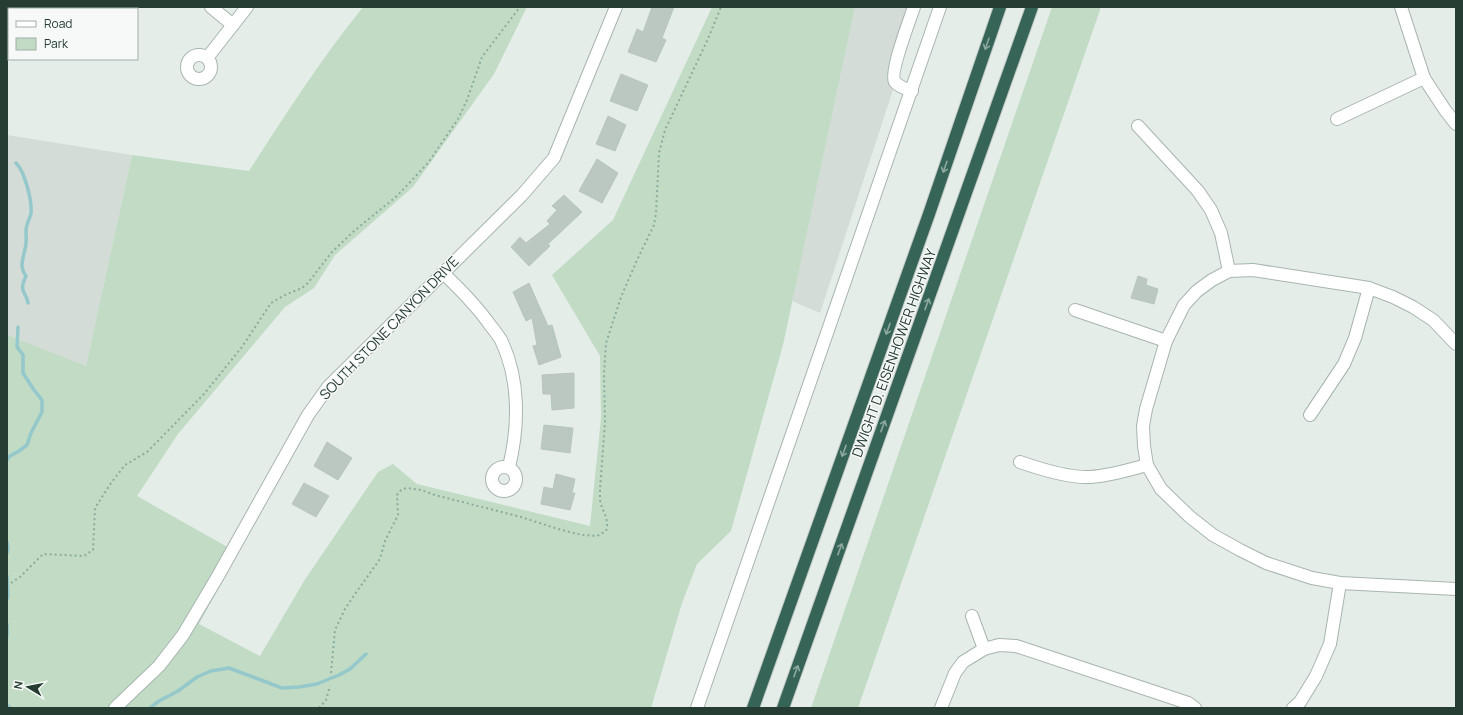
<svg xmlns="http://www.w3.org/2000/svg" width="1463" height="715" font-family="Manrope,sans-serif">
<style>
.built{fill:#d4dcd7}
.green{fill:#c1dbc5}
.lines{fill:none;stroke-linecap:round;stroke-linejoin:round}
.stream{stroke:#94c8cb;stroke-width:3.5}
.building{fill:#bbc7c1;stroke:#b8c6bf}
.minor-casing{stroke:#a8b5af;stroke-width:14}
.highway-casing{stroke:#c2c9c6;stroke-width:14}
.path{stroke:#8aac9e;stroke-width:2;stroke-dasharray:2 3;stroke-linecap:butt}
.minor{stroke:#fff;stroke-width:12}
.highway{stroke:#366557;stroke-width:12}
.oneway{stroke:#8ca89f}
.labels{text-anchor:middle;stroke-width:3;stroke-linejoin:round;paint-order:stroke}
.street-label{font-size:14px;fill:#263d34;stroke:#f6f9f7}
</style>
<rect width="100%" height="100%" fill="#e5ede9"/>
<g class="built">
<path d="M855,7H920L820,313L792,301Z"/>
<path d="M7,135L132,155L86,366L7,348Z"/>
</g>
<g class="green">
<path d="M363,7H527L494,74L413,187L335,255L314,288L285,307L178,434L137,496L238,553L199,624L260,656L304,581L378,472L393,464L417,484L590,526L601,418L600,356L552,275L613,220L712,7H855L783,345L731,531L697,564L682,603L651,708H7V335L86,366L132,155L249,171C285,115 321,59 363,7Z"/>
<path d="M1052,7H1101L858,708H811Z"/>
</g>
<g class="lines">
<g class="stream">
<path d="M16,163C25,172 32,200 31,213C30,219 26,224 26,231C26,237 27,243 25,249C23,259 19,267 26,276C18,293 26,290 28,303"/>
<path d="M7,460L10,456L19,451L27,445L31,433L42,412V400L34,390L23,373V355L17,347L18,327"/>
<path d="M7,542L8,549L7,553"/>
<path d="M7,576L8,596L7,599"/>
<path d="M7,624V636"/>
<path d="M7,705L10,708"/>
<path d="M150,708L159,701L178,691L197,677L211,671L229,668L282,688L299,687L317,684L339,675L350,669L366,654"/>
</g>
</g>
<g class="building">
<path d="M652,7H674L662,38L666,40L656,62L628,52L637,29L643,32Z"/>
<path d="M621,74L648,85L637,111L610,101Z"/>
<path d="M608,116L626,125L615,151L596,144Z"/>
<path d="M597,159L618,173L602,203L579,191Z"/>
<path d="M564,195L582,212L548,244L550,246L529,266L511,247L520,237L526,243L550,224L547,221L557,210L552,206Z"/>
<path d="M1138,276L1147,279L1146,285L1158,289L1154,304L1131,298Z"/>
<path d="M529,283L548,326L552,325L561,357L539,365L533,346L537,345L532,318L526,321L513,292Z"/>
<path d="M574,373V408L552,410L551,394H543L542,375Z"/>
<path d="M544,425L573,428L570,453L541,449Z"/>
<path d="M327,442L352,458L338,480L314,466Z"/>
<path d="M556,474L575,479L572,493H575L570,510L541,504L544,487L553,489Z"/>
<path d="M304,483L329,496L316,517L292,504Z"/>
</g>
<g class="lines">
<defs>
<g id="minor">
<path d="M211,7L233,25"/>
<path d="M1401,7L1424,78L1445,110L1456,124"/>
<circle cx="199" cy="67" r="12"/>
<path d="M207,58L247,7"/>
<path d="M912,91C906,89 899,87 895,82C889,74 910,19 914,7"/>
<path d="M1337,119L1424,78"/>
<path d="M1138,126L1198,191L1211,210L1221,233L1229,271"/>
<path d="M443,273C461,290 476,305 490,325C494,330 498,335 501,340C520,379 519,426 509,467"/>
<path d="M1075,310L1166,341"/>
<path d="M1456,344L1433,320L1413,307L1393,297L1369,288L1253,270L1229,271L1212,280L1197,291L1184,305L1166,341L1146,409L1143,426L1144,446L1147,465L1161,489L1190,517L1213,535L1240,550L1266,563L1312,578L1340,583L1456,589"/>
<path d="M1310,415L1344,364L1355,338L1369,288"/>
<path d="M1020,462C1040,469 1068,478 1090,477C1109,476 1129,470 1147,465"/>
<circle cx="504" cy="479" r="12"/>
<path d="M972,616L984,649"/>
<path d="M115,708L159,666L183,635L218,576L308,415L328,387L522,195L554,158L616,7"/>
<path d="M697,708L940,7"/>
<path d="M941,708L955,673L963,662L984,649L999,645L1016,646L1188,703L1195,708"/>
<path d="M1293,708L1300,702L1316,676L1330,644L1340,583"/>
</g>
<g id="highway">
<path d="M753,708L929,214L1000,7"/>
<path d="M783,708L1032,7"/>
</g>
</defs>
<use href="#minor" class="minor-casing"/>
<use href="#highway" class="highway-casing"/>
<g class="path">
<path d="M11,583L20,577L43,554L84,556L93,550L95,508L111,483L125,465L147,452L204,394L242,347L271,303L285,295L302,288L308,283L331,253L354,231L397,196L428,163L458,119L467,100L482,57L520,7"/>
<path d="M331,673L335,630L345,609L355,594L380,559L385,541L398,515L397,495L402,489L408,488L421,490L435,495L521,517L558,529L582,535L597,536L606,531C610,520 602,511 600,500C600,496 600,493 600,490L605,422L604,374L606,343L621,297L638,258L654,225L656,213L659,153L665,130L707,41L721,7"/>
<path d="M319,708L326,700L330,686"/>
</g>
<use href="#minor" class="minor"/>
<use href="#highway" class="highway"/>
</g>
<defs><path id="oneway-shaft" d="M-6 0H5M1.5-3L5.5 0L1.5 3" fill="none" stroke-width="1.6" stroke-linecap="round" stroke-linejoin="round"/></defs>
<g class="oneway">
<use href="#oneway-shaft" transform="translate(987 44) rotate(109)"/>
<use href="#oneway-shaft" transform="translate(945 167) rotate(109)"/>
<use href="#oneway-shaft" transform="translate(927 304) rotate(-70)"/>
<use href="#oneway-shaft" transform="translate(888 329) rotate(110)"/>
<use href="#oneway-shaft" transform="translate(883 426) rotate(-70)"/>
<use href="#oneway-shaft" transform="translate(844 451) rotate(110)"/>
<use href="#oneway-shaft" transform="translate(840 549) rotate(-70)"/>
<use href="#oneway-shaft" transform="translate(796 671) rotate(-70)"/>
</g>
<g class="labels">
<g class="street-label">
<text transform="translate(389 328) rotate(-46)" y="5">SOUTH STONE CANYON DRIVE</text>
<text transform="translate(894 353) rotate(-70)" y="5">DWIGHT D. EISENHOWER HIGHWAY</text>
</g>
</g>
<rect width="1463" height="715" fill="none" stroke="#263d34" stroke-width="16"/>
<rect x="8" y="8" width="130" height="52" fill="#f6f9f7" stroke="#a3aea9"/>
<rect x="16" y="21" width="20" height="6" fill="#ffffff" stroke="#a3aea9"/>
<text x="44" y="28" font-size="12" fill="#263d34">Road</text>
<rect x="16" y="38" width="20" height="12" fill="#c1dbc5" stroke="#a3aea9"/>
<text x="44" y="48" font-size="12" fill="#263d34">Park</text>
<g transform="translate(28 687) rotate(280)" stroke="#f6f9f7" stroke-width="3" paint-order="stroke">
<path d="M0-3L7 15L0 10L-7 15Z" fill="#263d34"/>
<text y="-6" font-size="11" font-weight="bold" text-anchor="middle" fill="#263d34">N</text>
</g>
</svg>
